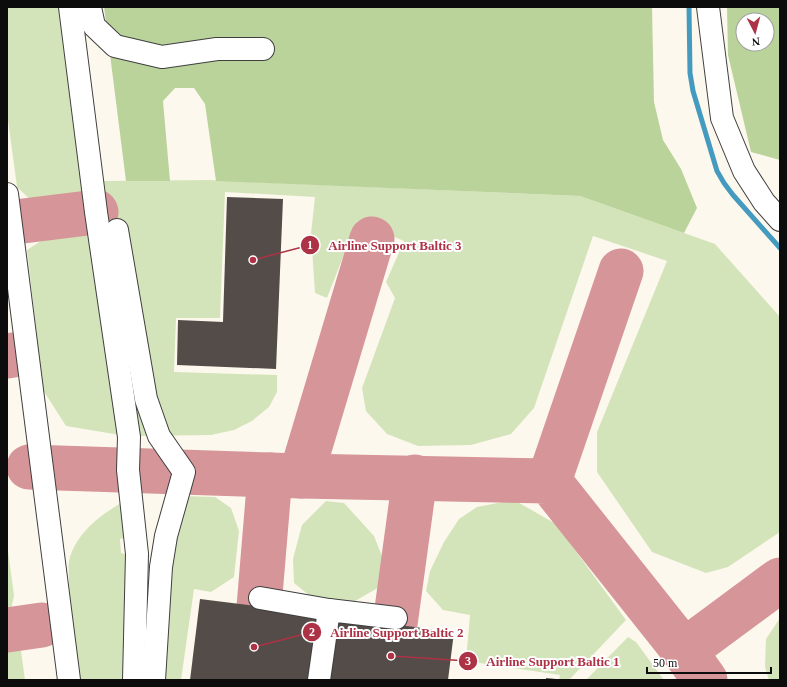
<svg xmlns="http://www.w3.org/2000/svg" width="787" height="687" font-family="Georgia,serif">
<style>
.green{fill:#d4e4ba}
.forest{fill:#bad39b;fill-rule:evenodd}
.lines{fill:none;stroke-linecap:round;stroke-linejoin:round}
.stream{stroke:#459bbf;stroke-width:5}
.taxiway{stroke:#d69599;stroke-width:45}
.building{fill:#534c49}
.minor-casing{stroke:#3f3f3f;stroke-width:24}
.minor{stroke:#fff;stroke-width:22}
.leader{fill:none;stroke:#ae3245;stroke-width:1.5}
.callout-dot{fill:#ae3245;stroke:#fff;stroke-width:1.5}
.mark-label{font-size:12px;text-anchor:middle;font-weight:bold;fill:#fff}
.callout-label{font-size:13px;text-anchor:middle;font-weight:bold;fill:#ae3245;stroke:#fff;stroke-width:4;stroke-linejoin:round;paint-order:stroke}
</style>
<rect width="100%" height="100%" fill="#fdf8ed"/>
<g class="green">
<path d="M7,7H61L83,199L34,203L17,187L7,113Z"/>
<path d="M210,180L580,196L715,244L780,317V532L728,567L706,573L652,552L597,472V432L667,261L593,236L534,408L511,434L471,445L418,446L387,434L366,411L362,388L395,298L386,282L404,241L357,221L327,298L315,293L311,233L315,197L225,192L220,318H176L174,372L277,375V392L269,407L252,421L234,430L211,435L136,436L100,181Z"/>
<path d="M94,234L120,435L66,426L43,390L27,250L44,239Z"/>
<path d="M182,496L215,497L231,508L239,531L234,577L211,592L194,589L181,680H159L163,601Z"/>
<path d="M514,500L556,524L626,620L569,680H559L560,675L466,661L470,615L443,610L426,591L430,571L444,542L459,519L477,507Z"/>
<path d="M326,501L344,503L374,536L382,556L381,586L350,604L315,600L294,583L293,559L302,525Z"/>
<path d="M123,502L129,537L120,539L121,553L130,555L128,680H80C77,647 69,612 69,580C69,574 68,567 69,561C76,533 100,515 123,502Z"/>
<path d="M7,543L14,596L11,609L7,610Z"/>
<path d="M780,618V680H769L765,667L766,639Z"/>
<path d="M628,637L636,642L664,680H586Z"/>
<path d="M15,645L21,651L25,680H7V646Z"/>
</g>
<g class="forest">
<path d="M104,7H652L654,102L663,140L681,169L697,208L684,233L580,196L216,181L205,104L194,88H175L163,101L170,181H126Z"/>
<path d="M727,7H780V160L751,152L728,55ZM743,20H767V44H743Z"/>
</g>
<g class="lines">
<path class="stream" d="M689,7L690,73L693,91L717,171L724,183L733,195L780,248"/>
<g class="taxiway">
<path d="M7,223L96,212"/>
<path d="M7,356L13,355"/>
<path d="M29,467L301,476L549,481L684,651L705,680"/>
<path d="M301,476L372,239"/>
<path d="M549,481L621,271"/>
<path d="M259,607L270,475"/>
<path d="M395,624L415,477"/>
<path d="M7,630L42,625"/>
<path d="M684,651L780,580"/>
</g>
</g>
<g class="building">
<path d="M227,197L283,199L276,369L177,365L178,320L223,322Z"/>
<path d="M200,599L318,614L310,680H190Z"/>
<path d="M336,617L454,632L448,680H328Z"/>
<path d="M546,678L556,679V680H546Z"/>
</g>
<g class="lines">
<defs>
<g id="minor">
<path d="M70,7L96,212L129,437L128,470L137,554L134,680"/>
<path d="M90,7L94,26L115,46L162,57L217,49H263"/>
<path d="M708,7L722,118L744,171L764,202L780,220"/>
<path d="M7,194L69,680"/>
<path d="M117,230L146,399L159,436L184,472L166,536L161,567L154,680"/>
<path d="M260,598L329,610"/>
<path d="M319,680L329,610L396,618"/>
</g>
</defs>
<use href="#minor" class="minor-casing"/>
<use href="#minor" class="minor"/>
</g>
<path class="leader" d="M253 260L310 245M254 647L312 632M391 656L468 661"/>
<g class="callout-dot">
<circle cx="253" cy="260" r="4"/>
<circle cx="254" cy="647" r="4"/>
<circle cx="391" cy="656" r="4"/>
<circle cx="310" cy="245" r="10"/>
<circle cx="312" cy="632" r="10"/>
<circle cx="468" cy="661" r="10"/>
</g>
<g class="mark-label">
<text x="310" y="249">1</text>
<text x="312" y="636">2</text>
<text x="468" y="665">3</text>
</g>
<g class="callout-label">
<text x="395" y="250">Airline Support Baltic 3</text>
<text x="397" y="637">Airline Support Baltic 2</text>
<text x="553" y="666">Airline Support Baltic 1</text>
</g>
<rect width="787" height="687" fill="none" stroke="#0c0c0c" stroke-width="16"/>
<g transform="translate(755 32) rotate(174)"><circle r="19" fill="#ffffff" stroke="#9e9e9e"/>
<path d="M0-3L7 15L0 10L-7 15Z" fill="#ae3245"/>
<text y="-6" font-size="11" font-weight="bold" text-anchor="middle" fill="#0c0c0c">N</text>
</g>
<path d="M647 667v6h124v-6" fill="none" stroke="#0c0c0c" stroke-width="2"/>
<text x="653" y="667" font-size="12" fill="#0c0c0c" stroke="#ffffff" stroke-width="3" paint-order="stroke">50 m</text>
</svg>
